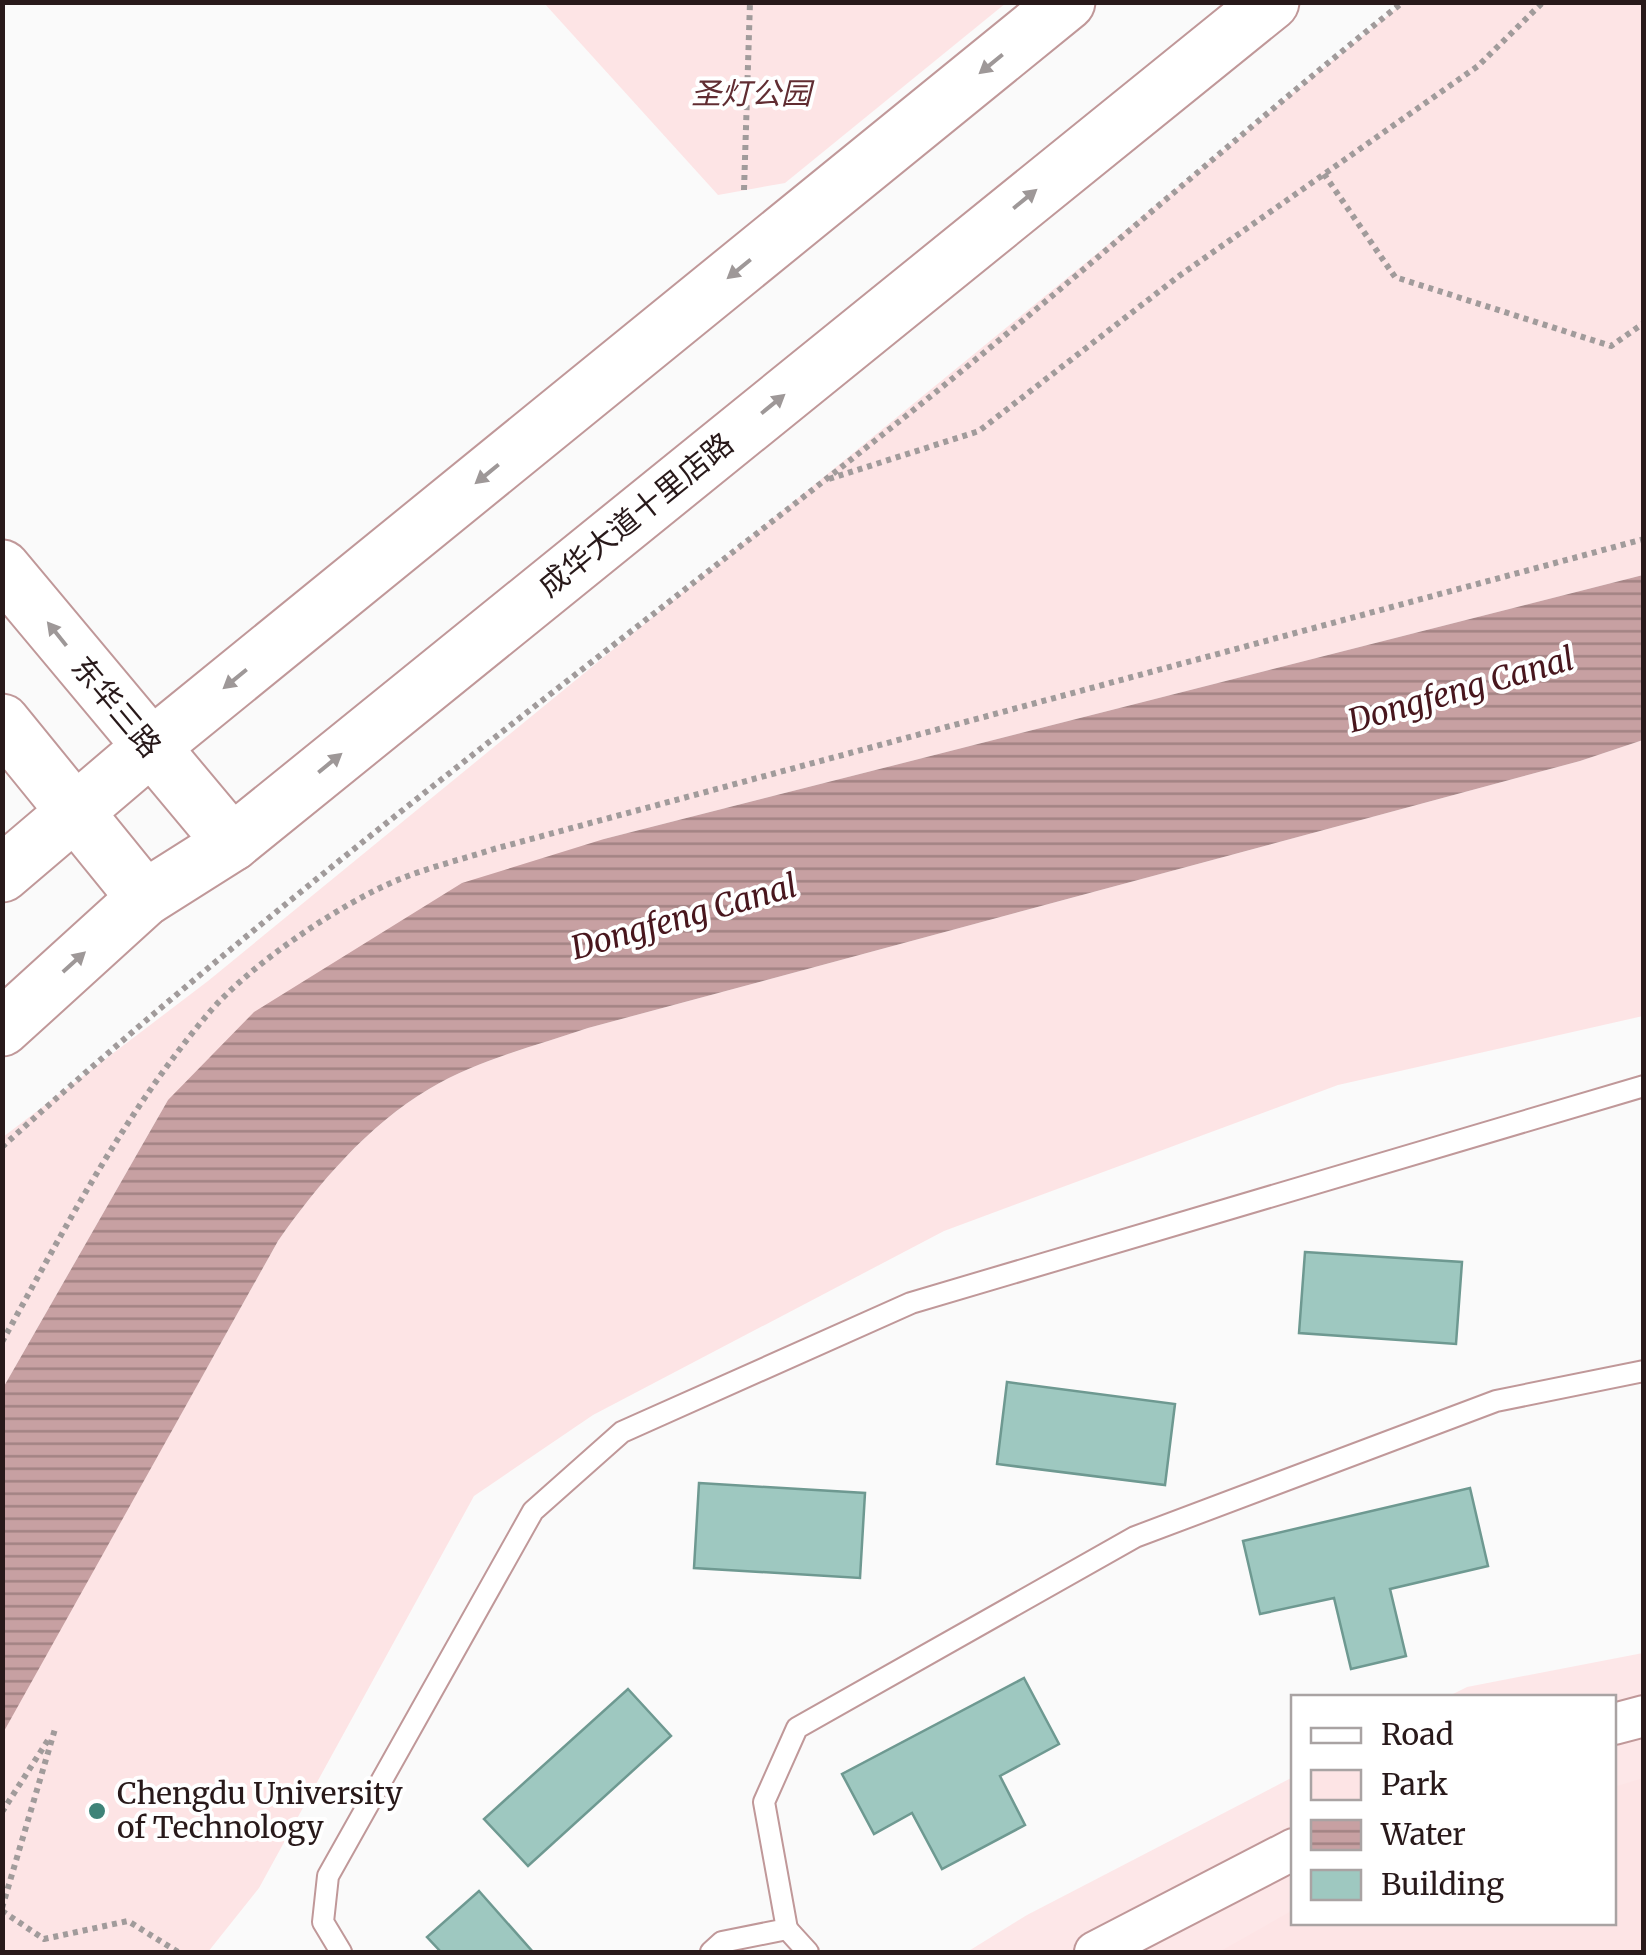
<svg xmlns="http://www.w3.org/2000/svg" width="1646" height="1955" font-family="Merriweather,'Noto Sans SC',serif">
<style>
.built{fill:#fde7e8}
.green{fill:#fde4e5}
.water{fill:url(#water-rules)}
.building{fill:#9ec8c0;stroke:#6e9991;stroke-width:2.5}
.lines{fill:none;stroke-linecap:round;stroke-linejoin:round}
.lane-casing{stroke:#c09899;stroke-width:24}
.street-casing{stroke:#c09899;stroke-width:44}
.secondary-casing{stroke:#c09899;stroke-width:59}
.primary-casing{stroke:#c09899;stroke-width:59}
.path{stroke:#a19b9b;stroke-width:6;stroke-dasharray:5 5;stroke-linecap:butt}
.lane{stroke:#fff;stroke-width:20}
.street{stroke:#fff;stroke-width:40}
.secondary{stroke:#fff;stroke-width:55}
.primary{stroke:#fff;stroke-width:55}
.oneway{fill:#9e9898}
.poi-dot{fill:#3e8378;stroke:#fff;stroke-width:4}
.labels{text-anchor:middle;stroke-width:8;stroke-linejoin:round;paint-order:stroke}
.park-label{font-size:30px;font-style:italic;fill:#612d32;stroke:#fff}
.street-label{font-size:30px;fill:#28191a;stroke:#fff}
.poi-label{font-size:30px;fill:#28191a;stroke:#fff;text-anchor:start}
.water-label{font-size:32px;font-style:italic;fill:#48161d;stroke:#fff}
</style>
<defs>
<pattern id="water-rules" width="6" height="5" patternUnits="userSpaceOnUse" patternTransform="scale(2.5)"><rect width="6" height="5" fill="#c7a0a2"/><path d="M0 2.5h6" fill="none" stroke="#a28283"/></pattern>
</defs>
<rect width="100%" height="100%" fill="#fafafa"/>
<path class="built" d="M1643,1653V1952H967L1027,1915L1293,1777L1294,1922H1614V1698L1447,1697L1467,1687Z"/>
<g class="green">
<path d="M544,3H1006L785,183L718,195Z"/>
<path d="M1403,3H1643V575L604,839L168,1100L3,1388V1137L208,981Z"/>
<path d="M1643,740V1016L1338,1085L944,1231L593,1415L474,1496L259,1888L208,1952H3L2,1733L278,1241C318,1184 368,1125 429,1089C478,1060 535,1046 588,1028L1580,761Z"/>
<path d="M1643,1778V1952H1219L1293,1910L1294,1922H1614V1787Z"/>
</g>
<path class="water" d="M1643,575V740L1580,761L588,1028C535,1046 478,1060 429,1089C368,1125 318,1184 278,1241L3,1733V1388L168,1100L254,1012L462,883L604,839Z"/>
<g class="building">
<path d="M1305,1252L1462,1262L1456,1344L1299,1333Z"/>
<path d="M1007,1382L1175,1404L1165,1485L997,1464Z"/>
<path d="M699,1483L865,1493L860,1578L694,1568Z"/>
<path d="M1470,1488L1488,1566L1390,1589L1406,1656L1351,1669L1334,1598L1260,1614L1243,1541Z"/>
<path d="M1024,1678L1059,1744L1000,1776L1025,1825L942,1869L912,1813L874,1834L842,1774Z"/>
<path d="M628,1689L671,1736L528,1866L484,1819Z"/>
<path d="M479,1891L533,1952H441L427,1937Z"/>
</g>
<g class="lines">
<defs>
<g id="lane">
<path d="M787,1929L808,1952"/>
<path d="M341,1952L323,1922L328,1876L533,1511L622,1432L911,1303L1644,1086"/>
<path d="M711,1952L722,1942L787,1929L764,1802L797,1728L1135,1537L1496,1401L1644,1371"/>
</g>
<g id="street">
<path d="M1614,1724L1644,1716"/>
<path d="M1095,1952L1294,1849"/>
</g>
<g id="secondary">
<path d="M2,568L232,843"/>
<path d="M2,722L145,898"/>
</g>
<g id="primary">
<path d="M2,874L150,748L1067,2"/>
<path d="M2,1028L145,898L232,843L1271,2"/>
</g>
</defs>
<use href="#lane" class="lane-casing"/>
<use href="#street" class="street-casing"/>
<use href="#secondary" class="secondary-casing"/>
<use href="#primary" class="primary-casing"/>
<g class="path">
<path d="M1324,174L1395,277L1611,346L1644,323"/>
<path d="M744,190L750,2"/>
<path d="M829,479L979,431L1179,276L1478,66L1543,2"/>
<path d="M2,1147C294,882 613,650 921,404C1084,273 1239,133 1403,2"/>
<path d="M2,1342C64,1230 125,1112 208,1014C249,965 341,903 400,879C430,867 463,859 494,849L1644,539"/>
<path d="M2,1812L50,1737"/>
<path d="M2,1908L55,1729"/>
<path d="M2,1911L44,1939L128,1921L178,1952"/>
</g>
<use href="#lane" class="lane"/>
<use href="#street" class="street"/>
<use href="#secondary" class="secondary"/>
<use href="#primary" class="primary"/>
</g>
<defs><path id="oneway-solid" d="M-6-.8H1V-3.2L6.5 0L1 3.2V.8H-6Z" transform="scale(2.5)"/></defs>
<g class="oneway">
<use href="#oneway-solid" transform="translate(991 64) rotate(141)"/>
<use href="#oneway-solid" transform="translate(1025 199) rotate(-39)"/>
<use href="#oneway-solid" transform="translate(739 269) rotate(141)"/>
<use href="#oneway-solid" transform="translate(773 404) rotate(-39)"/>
<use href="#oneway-solid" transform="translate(487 474) rotate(141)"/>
<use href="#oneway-solid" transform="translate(57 634) rotate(-129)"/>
<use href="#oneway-solid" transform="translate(235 679) rotate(141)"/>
<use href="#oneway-solid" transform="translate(330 763) rotate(-39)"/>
<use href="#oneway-solid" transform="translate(74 962) rotate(-42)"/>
</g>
<circle class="poi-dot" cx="97" cy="1811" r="10"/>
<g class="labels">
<g class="park-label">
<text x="751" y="104">圣灯公园</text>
</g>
<g class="street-label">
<text transform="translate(636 515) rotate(-39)" y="10">成华大道十里店路</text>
<text transform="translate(116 707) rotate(50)" y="10">东华三路</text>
</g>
<g class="poi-label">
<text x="117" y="1804">Chengdu University<tspan x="117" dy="34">of Technology</tspan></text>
</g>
<g class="water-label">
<text transform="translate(1461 690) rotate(-16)" y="11">Dongfeng Canal</text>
<text transform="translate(684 917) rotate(-16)" y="11">Dongfeng Canal</text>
</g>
</g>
<rect width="1646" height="1955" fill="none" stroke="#28191a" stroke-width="10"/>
<rect x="1291" y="1695" width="325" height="230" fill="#ffffff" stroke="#a9a3a3" stroke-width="2.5"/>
<rect x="1311" y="1728" width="50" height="15" fill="#ffffff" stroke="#a9a3a3" stroke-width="2.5"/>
<text x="1381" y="1745" font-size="30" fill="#28191a">Road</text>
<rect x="1311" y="1770" width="50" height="30" fill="#fde4e5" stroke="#a9a3a3" stroke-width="2.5"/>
<text x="1381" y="1795" font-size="30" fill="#28191a">Park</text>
<rect x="1311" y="1820" width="50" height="30" fill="url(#water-rules)" stroke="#a9a3a3" stroke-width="2.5"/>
<text x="1381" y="1845" font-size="30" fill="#28191a">Water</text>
<rect x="1311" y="1870" width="50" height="30" fill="#9ec8c0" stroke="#a9a3a3" stroke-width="2.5"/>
<text x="1381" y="1895" font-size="30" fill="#28191a">Building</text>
</svg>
